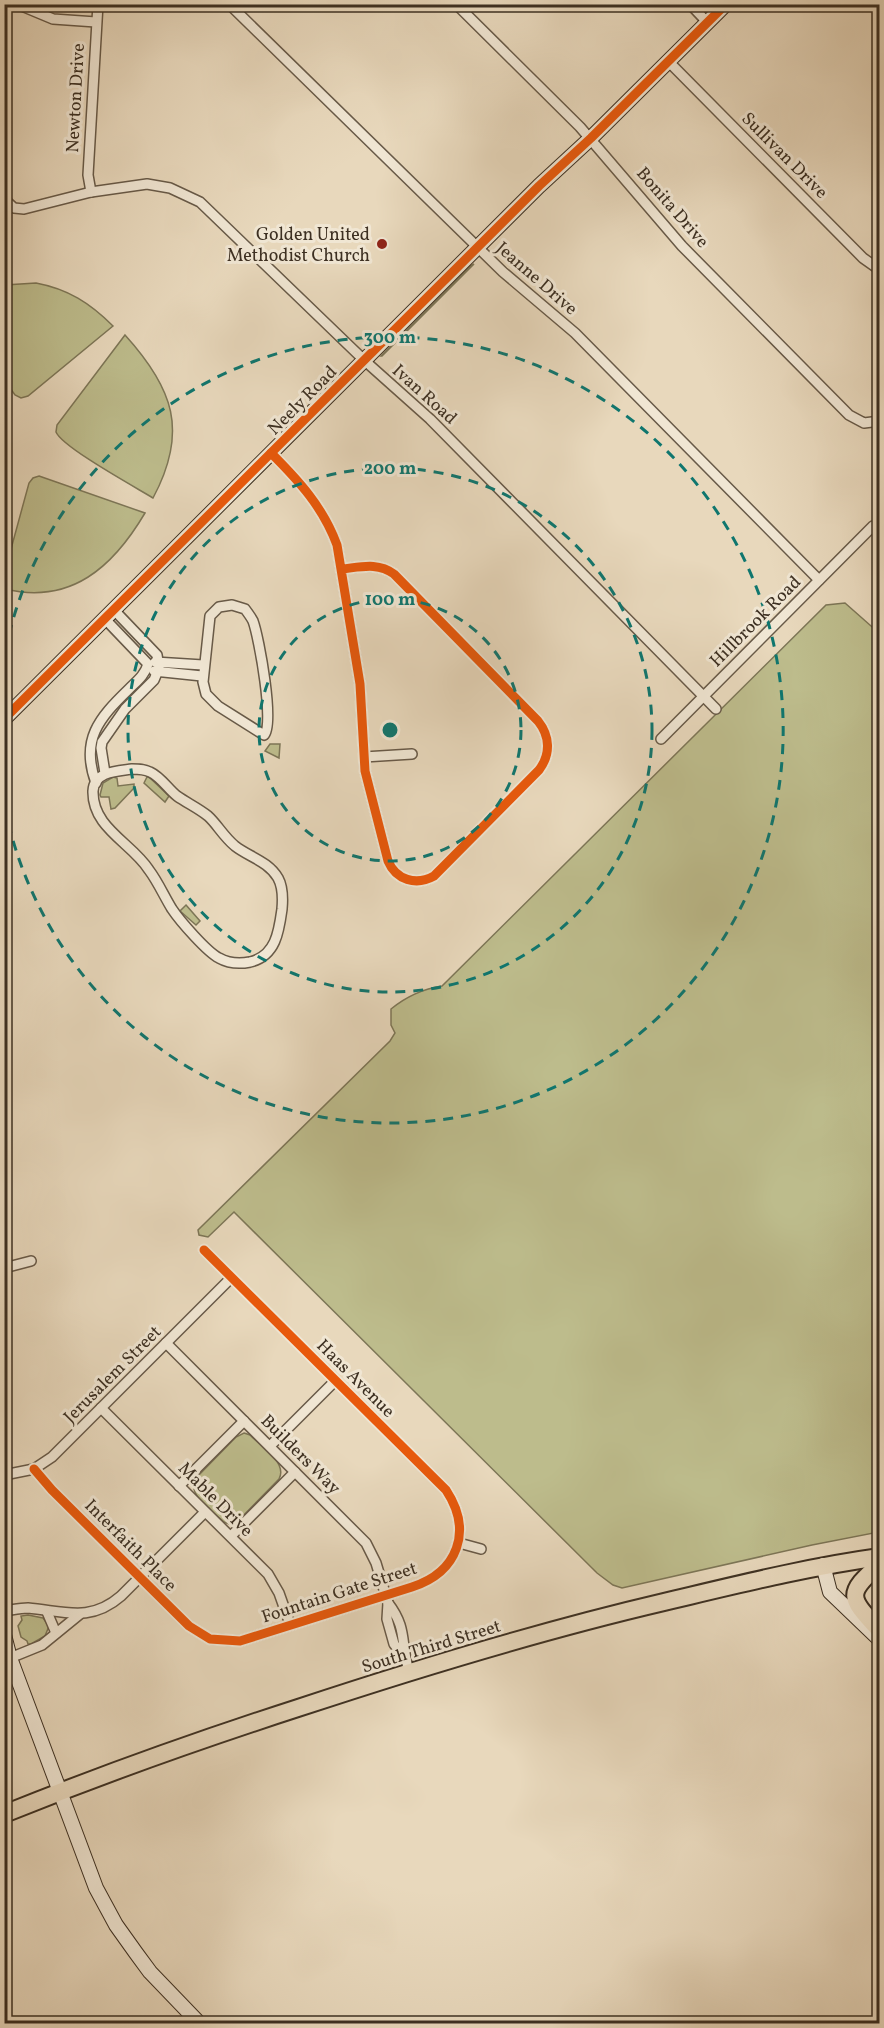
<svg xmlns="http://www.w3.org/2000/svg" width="884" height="2028" font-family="Vollkorn,serif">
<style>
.green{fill:#bdbc8c;stroke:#7d7657;stroke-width:1.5}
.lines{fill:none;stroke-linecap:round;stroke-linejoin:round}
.street-casing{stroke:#685a48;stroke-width:12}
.secondary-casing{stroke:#3d3022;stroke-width:16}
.highway-casing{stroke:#3d3022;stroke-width:20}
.street{stroke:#f0e6d3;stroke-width:9}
.secondary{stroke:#f0e6d3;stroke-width:14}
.highway{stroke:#e8d8bc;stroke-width:16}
.cycleway-casing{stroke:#f0e6d3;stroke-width:13}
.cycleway{stroke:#e8590c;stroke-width:9}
.ring{fill:none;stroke:#0f766e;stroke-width:3;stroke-dasharray:10 8}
.poi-dot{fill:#8f2418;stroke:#f0e6d3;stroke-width:2}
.labels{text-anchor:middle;stroke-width:6;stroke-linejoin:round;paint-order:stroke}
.street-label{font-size:18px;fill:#3d3022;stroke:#f0e6d3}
.poi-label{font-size:18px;fill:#3d3022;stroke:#f0e6d3;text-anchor:end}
.centre{fill:#0f766e;stroke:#f0e6d3;stroke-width:3}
.ring-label{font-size:18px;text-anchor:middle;font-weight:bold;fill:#0f766e;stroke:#f0e6d3;stroke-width:6;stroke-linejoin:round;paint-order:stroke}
</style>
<rect width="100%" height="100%" fill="#e8d8bc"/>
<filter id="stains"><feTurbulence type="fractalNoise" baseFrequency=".00333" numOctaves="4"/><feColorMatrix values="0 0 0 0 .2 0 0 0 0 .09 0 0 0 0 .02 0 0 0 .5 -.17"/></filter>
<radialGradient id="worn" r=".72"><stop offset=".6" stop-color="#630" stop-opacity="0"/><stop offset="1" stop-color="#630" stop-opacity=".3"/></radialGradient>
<g class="green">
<path d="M474,264L382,356H381L470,266Z"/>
<path d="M36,283C68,289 90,303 113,326L28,396L21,398L15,395L5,381V285Z"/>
<path d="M125,335C173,388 189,431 153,498C135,487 62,447 56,432L57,425Z"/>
<path d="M39,476L145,513C113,567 71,605 5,589V571L29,483L33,478Z"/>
<path d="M845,603L879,633V1532L812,1545L622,1588L613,1585L597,1573L234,1212L208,1237L199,1235L198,1230L390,1041L395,1033L391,1025V1009C407,996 422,989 442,986L826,605Z"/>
<path d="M270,744H280L279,758L265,751Z"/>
<path d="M113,777L117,778L118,786L134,784V788L115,808L111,809L109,797H101L100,795L103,783Z"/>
<path d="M147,777H149L169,796L165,802L144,783Z"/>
<path d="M186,905L200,921L196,925L180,911Z"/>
<path d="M244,1433L250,1435C261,1446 288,1463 279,1479L237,1522L229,1524L224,1522C213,1512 187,1495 195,1479L236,1437Z"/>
<path d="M28,1615L43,1618L49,1626L45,1636L31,1644H28L27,1641L21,1637L18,1626L22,1620L21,1616Z"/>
</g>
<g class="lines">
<defs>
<g id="street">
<path d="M17,4L53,19L96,22"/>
<path d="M229,4L503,272L575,333L819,580"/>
<path d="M456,4L580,127L682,246L849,415L864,423L880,421"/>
<path d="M690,4L708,23"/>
<path d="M669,62L863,258L880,270"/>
<path d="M91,192L88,175L98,4"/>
<path d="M4,199L14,208L24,209L91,192L147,184L170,188L200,202L365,361L430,419L716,709"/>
<path d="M271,453C299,481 323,507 337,545L360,684L365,771L388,861C396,880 416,886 434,876L539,770C551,754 550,736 538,721L394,574C378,562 361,567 342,569"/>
<path d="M232,605L245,609C248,613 251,617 253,621C259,637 275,726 264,735L218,706L206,694L203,682L210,616L219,607Z"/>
<path d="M155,662L203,665"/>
<path d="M154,671L202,676"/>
<path d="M661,739L873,526"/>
<path d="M364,757L412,754"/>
<path d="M132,769C139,769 144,769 150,772C161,777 168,789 177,796C187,803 198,808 208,816C217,824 223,836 235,846C249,857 268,861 278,878C283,887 283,898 282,909C279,931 276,956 250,962C240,964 228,963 219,958C207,952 180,921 172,909C164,896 158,882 149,870C132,843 92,828 93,791C94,771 118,771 132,769Z"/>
<path d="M105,773L101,748L102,742L125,709L154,680L159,668L157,655L114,610"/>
<path d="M96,783C80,740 99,718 129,689C137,681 145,675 148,664L105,619"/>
<path d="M4,1268L31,1261"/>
<path d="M166,1343L366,1543L376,1563L388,1603L387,1619L394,1644L405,1658"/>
<path d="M101,1408L268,1574L279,1593L290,1624"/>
<path d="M270,1446L335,1381"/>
<path d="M34,1469L52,1490L189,1626L210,1639L240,1641L412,1587C458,1572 473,1531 446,1490L204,1250"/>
<path d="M4,1475L34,1469L52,1457L231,1278"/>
<path d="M179,1486L244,1421"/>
<path d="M231,1536L295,1472"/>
<path d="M459,1543L481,1549"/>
<path d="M388,1603C408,1629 400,1643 409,1671"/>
<path d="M4,1611C12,1610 20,1608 28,1608C64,1611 90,1623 121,1596L205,1512"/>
<path d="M47,1612L56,1633"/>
<path d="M10,1658L42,1645L80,1614"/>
</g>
<g id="secondary">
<path d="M4,719L539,186L591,138L726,4"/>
<path d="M823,1565L830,1592L880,1640"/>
<path d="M4,1635L10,1658L96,1888L116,1925L136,1953L150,1972L200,2024"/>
</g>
<g id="highway">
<path d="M880,1564C844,1595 850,1598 880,1631"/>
<path d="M4,1814C101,1775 199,1740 298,1708C419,1668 540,1631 664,1602C736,1585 807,1567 880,1557"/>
</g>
</defs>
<use href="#street" class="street-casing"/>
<use href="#secondary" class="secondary-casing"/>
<use href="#highway" class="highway-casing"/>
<use href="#street" class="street"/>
<use href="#secondary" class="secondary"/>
<use href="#highway" class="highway"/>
<defs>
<g id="cycleway">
<path d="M271,453C299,481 323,507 337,545L360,684L365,771L388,861C396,880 416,886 434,876L539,770C551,754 550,736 538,721L394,574C378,562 361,567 342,569"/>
<path d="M4,719L539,186L591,138L726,4"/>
<path d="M34,1469L52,1490L189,1626L210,1639L240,1641L412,1587C458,1572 473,1531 446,1490L204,1250"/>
</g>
</defs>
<use href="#cycleway" class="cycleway-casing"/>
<use href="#cycleway" class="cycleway"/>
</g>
<g class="ring">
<circle cx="390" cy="730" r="131"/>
<circle cx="390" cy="730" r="262"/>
<path d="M5 652A393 393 0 1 1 5 808"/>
</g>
<circle class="poi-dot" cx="382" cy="244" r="6"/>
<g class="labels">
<g class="street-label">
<text transform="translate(75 98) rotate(-87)" y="6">Newton Drive</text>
<text transform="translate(785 155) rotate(45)" y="6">Sullivan Drive</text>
<text transform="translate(673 207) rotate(49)" y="6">Bonita Drive</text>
<text transform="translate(537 278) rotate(41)" y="6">Jeanne Drive</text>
<text transform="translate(425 394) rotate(42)" y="6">Ivan Road</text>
<text transform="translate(302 400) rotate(-45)" y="6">Neely Road</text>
<text transform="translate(755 621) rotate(-45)" y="6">Hillbrook Road</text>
<text transform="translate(112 1374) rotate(-45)" y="6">Jerusalem Street</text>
<text transform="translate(356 1378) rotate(45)" y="6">Haas Avenue</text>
<text transform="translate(301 1454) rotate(45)" y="6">Builders Way</text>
<text transform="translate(216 1499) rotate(45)" y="6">Mable Drive</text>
<text transform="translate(131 1545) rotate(45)" y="6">Interfaith Place</text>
<text transform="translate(339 1592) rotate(-18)" y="6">Fountain Gate Street</text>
<text transform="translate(431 1646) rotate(-17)" y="6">South Third Street</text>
</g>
<g class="poi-label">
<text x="370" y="240">Golden United<tspan x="370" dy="21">Methodist Church</tspan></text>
</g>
</g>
<circle cx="390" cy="730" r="9" class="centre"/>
<g class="ring-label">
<text x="390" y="343">300 m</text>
<text x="390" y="474">200 m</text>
<text x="390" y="605">100 m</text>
</g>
<rect width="884" height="2028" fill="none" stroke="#e8d8bc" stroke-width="24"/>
<rect x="6" y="6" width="872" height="2016" fill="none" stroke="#3d3022" stroke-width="3"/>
<rect x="12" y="12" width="860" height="2004" fill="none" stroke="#3d3022" stroke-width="1.5"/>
<rect width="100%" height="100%" filter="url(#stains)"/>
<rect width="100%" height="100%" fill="url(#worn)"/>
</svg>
